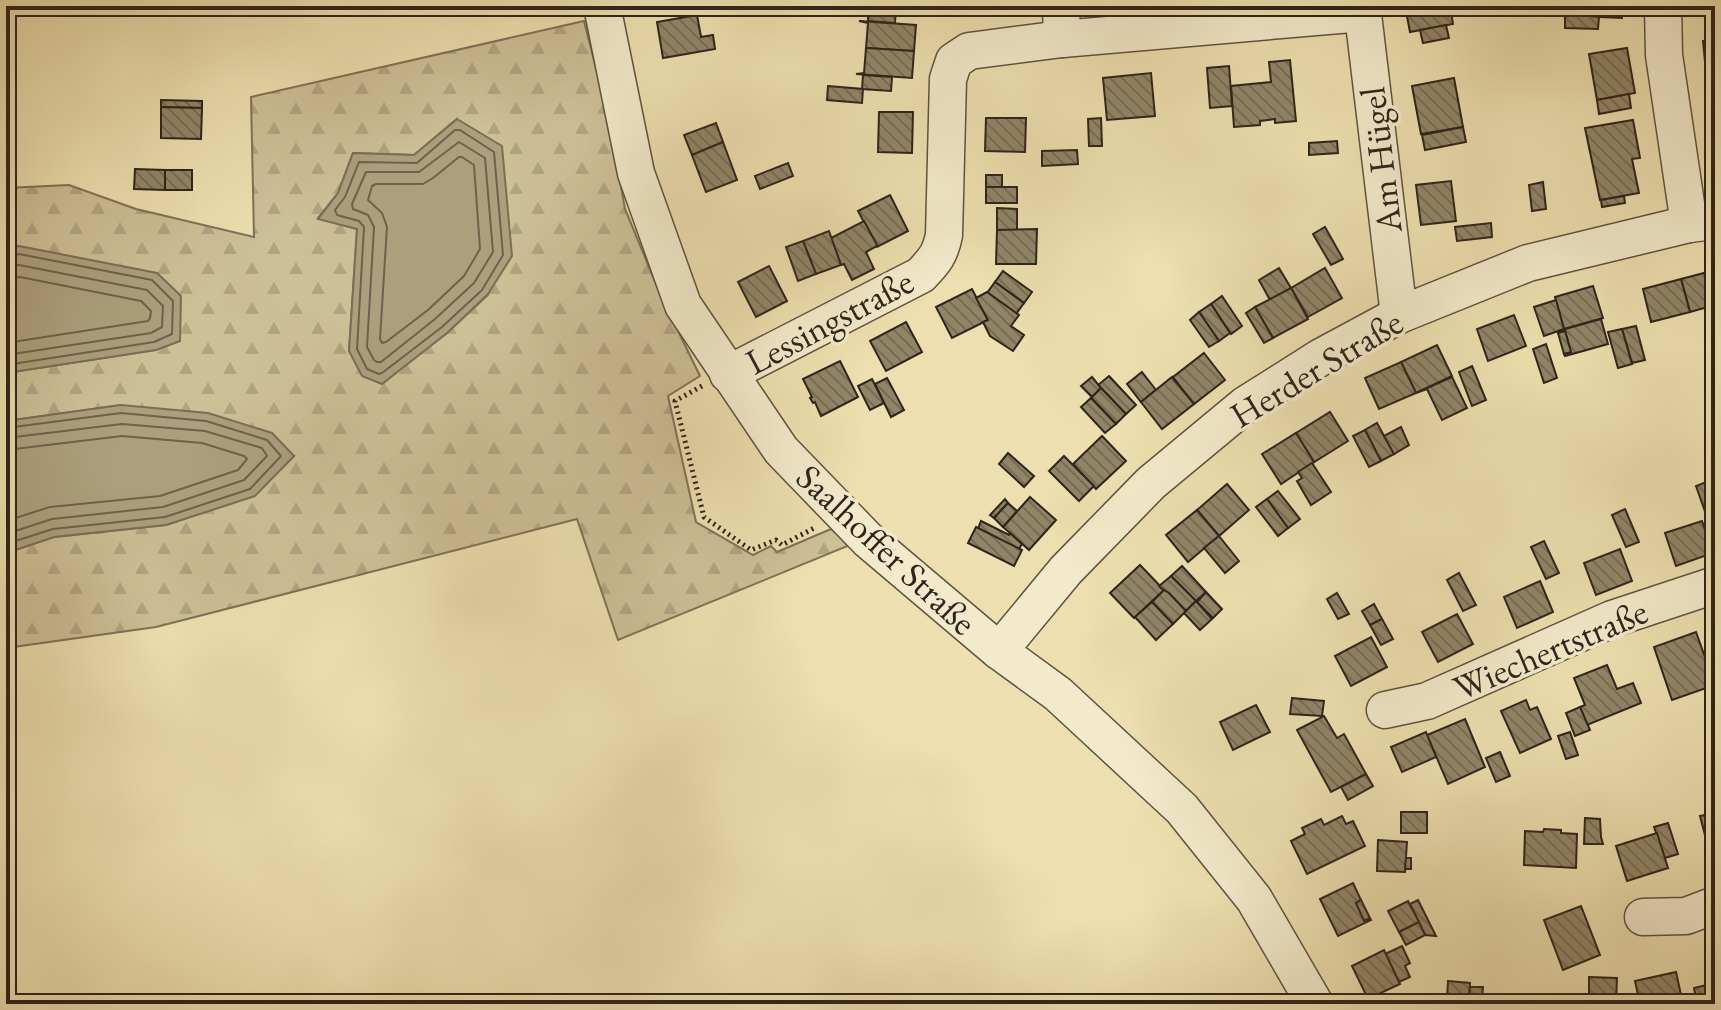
<svg xmlns="http://www.w3.org/2000/svg" width="1721" height="1010" font-family="'EB Garamond',serif">
<style>
.forest{fill:url(#forest-firs);stroke:#7e7258;stroke-width:2;fill-rule:evenodd}
.water{fill:#ac9f7d;stroke:#7a6e56;stroke-width:2}
.lines{fill:none;stroke-linecap:round;stroke-linejoin:round}
.shore{stroke:#6d624c;stroke-width:2}
.building{fill:url(#building-back-hatch);stroke:#2e241b;stroke-width:2}
.minor-casing{stroke:#5e5340;stroke-width:39}
.path{stroke:#2e241b;stroke-width:5;stroke-dasharray:2 4;stroke-linecap:butt}
.minor{stroke:#f3eacb;stroke-width:36}
.labels{text-anchor:middle;stroke-width:7;stroke-linejoin:round;paint-order:stroke}
.street-label{font-size:36px;fill:#2e241b;stroke:#f3eacb}
</style>
<defs>
<pattern id="forest-firs" width="22" height="20" patternUnits="userSpaceOnUse" patternTransform="scale(2)"><rect width="22" height="20" fill="#cdbf96"/><path d="M5 1l3.5 6h-7zM16 11l3.5 6h-7z" fill="#b0a481"/></pattern>
<pattern id="building-back-hatch" width="6" height="6" patternUnits="userSpaceOnUse" patternTransform="scale(2)"><rect width="6" height="6" fill="#918568"/><path d="M-1 5l2 2M0 0l6 6M5-1l2 2" fill="none" stroke="#776d55"/></pattern>
</defs>
<rect width="100%" height="100%" fill="#eddfaf"/>
<filter id="stains"><feTurbulence type="fractalNoise" baseFrequency=".0025" numOctaves="4"/><feColorMatrix values="0 0 0 0 .2 0 0 0 0 .09 0 0 0 0 .02 0 0 0 .5 -.17"/></filter>
<radialGradient id="worn" r=".72"><stop offset=".6" stop-color="#630" stop-opacity="0"/><stop offset="1" stop-color="#630" stop-opacity=".3"/></radialGradient>
<path class="forest" d="M584,21L609,119L625,209L661,296L700,376L668,396L696,522L753,555L771,546L777,552L831,529L850,545L618,640L577,519L156,627L6,648V553L54,537L166,525L254,496L294,456L121,405L6,421V373L155,350L179,341L19,246L6,249V188L69,185L136,209L254,237L251,97ZM457,119L488,295L447,333L382,383L349,351L357,229L318,218L338,193L353,153L414,155Z"/>
<g class="water">
<path d="M457,119L502,146L512,256L488,294L447,333L382,384L362,376L349,351L357,229L318,219L338,193L353,153L414,155Z"/>
<path d="M19,246L157,273L181,296L180,341L156,350L6,373V249Z"/>
<path d="M121,405L208,413L272,433L294,456L255,496L166,525L54,537L6,553V421Z"/>
</g>
<g class="lines">
<g class="shore">
<path d="M455,130H460L494,152L503,255L482,290L442,327L382,373L379,374L367,369L357,349L364,227L359,221L337,215L335,210L345,197L359,162L417,163Z"/>
<path d="M459,142L485,158L493,252L474,283L435,319L381,362H377L374,360L367,347L374,227L368,215L353,209L352,204L366,172H419Z"/>
<path d="M459,157H462L474,165L480,249L464,276L428,310L386,342L382,343L380,339L387,227L382,213L368,200L372,186L376,184H423L433,178Z"/>
<path d="M6,256L19,254L152,280L173,301L172,334L154,342L6,365"/>
<path d="M6,266L19,265L147,290L163,306L162,327L151,333L6,355"/>
<path d="M6,278L20,277L141,301L151,311L150,318L148,321L6,343"/>
<path d="M6,428L121,413L206,421L267,440L281,456L250,489L165,517L53,529L6,544"/>
<path d="M6,438L122,424L205,431L262,448L267,456L244,480L163,507L52,519L6,534"/>
<path d="M6,450L122,436L202,443L244,456L247,459L238,470L160,496L50,507L6,521"/>
</g>
</g>
<g class="building">
<path d="M953,6H978L977,16L952,14Z"/>
<path d="M978,6H1022V12L978,9Z"/>
<path d="M1405,6H1450L1453,24L1410,32Z"/>
<path d="M1576,6H1622V18L1576,16Z"/>
<path d="M868,7L896,9L895,23L868,21Z"/>
<path d="M1565,14L1599,17L1598,29L1565,28Z"/>
<path d="M697,15L701,37L713,35L715,49L663,58L657,22Z"/>
<path d="M859,21L916,25L914,51L866,48L868,23Z"/>
<path d="M1446,25L1449,38L1423,43L1420,30Z"/>
<path d="M1715,40V92L1708,93L1703,41Z"/>
<path d="M866,48L914,51L912,78L856,74L864,73Z"/>
<path d="M1627,48L1635,93L1597,100L1589,54Z"/>
<path d="M1290,60L1296,121L1275,123V119L1260,121V125L1234,127L1231,86L1271,82L1269,62Z"/>
<path d="M1229,66L1232,106L1210,108L1207,68Z"/>
<path d="M1151,73L1155,116L1107,120L1103,78Z"/>
<path d="M863,75L892,77L891,91L862,89Z"/>
<path d="M1454,78L1463,127L1421,134L1412,86Z"/>
<path d="M828,86L863,89L862,103L827,100Z"/>
<path d="M1629,94L1631,108L1599,114L1597,100Z"/>
<path d="M161,100L202,101V108L161,107Z"/>
<path d="M161,107L202,108L201,139L161,138Z"/>
<path d="M879,112H913L912,153L878,152Z"/>
<path d="M986,118H1026L1025,152L985,151Z"/>
<path d="M1101,118L1102,146H1089L1088,119Z"/>
<path d="M1633,120L1640,158L1632,159L1639,193L1600,200L1585,128Z"/>
<path d="M716,123L723,142L692,155L684,135Z"/>
<path d="M1463,127L1466,142L1425,150L1422,135Z"/>
<path d="M1337,141L1338,153L1309,155V143Z"/>
<path d="M723,142L737,180L706,192L692,155Z"/>
<path d="M1077,150L1078,164L1042,166V151Z"/>
<path d="M788,163L793,176L760,189L755,176Z"/>
<path d="M135,169L165,170V190L134,189Z"/>
<rect x="165" y="170" width="27" height="20"/>
<rect x="986" y="175" width="16" height="12"/>
<path d="M1451,181L1456,221L1421,225L1416,185Z"/>
<path d="M1543,182L1546,209L1532,211L1529,185Z"/>
<rect x="986" y="187" width="31" height="16"/>
<path d="M890,195L908,231L877,247L858,211Z"/>
<path d="M1624,196L1625,203L1602,207L1601,200Z"/>
<path d="M997,208L1017,209V230H997Z"/>
<path d="M864,221L877,245V246L866,252L874,269L852,280L844,264L841,265L831,238Z"/>
<path d="M1491,223L1492,237L1457,241L1455,227Z"/>
<path d="M1325,227L1343,259L1331,265L1313,234Z"/>
<path d="M1037,229L1036,264H996L997,230Z"/>
<path d="M829,231L841,265L816,274L803,241Z"/>
<path d="M803,241L816,274L798,281L786,247Z"/>
<path d="M769,266L787,301L756,317L738,282Z"/>
<path d="M1279,268L1291,288L1270,300L1259,280Z"/>
<path d="M1325,268L1342,298L1308,317L1291,288Z"/>
<path d="M1715,270V305L1690,312L1681,279Z"/>
<path d="M1003,271L1032,292L1024,303L995,282Z"/>
<path d="M1681,279L1690,312L1651,322L1643,289Z"/>
<path d="M995,282L1024,303L1016,314L987,293Z"/>
<path d="M1593,286L1603,318L1564,329L1555,297Z"/>
<path d="M1291,288L1308,319L1273,338L1255,307Z"/>
<path d="M972,289L988,320L952,338L936,307Z"/>
<path d="M987,292L1019,315L1011,326L1024,335L1013,351L990,336L983,322L988,320L976,298Z"/>
<path d="M1222,296L1242,326L1231,334L1211,304Z"/>
<path d="M1556,300L1564,329L1544,336L1534,307Z"/>
<path d="M1211,304L1230,333L1219,341L1199,312Z"/>
<path d="M1255,307L1273,338L1264,343L1246,313Z"/>
<path d="M1199,312L1219,341L1209,347L1190,320Z"/>
<path d="M1514,315L1526,346L1488,361L1477,329Z"/>
<path d="M1601,319L1608,344L1565,356L1564,354L1571,352L1565,331L1558,333V331Z"/>
<path d="M906,322L922,352L886,371L870,341Z"/>
<path d="M1636,326L1645,360L1632,363L1622,329Z"/>
<path d="M1622,329L1632,364L1618,368L1608,332Z"/>
<path d="M1565,331L1571,352L1564,354L1558,333Z"/>
<path d="M1546,344L1557,378L1544,383L1533,349Z"/>
<path d="M1437,345L1452,376L1416,393L1401,362Z"/>
<path d="M1204,353L1225,380L1194,404L1173,377Z"/>
<path d="M840,361L858,397L821,416L815,402L813,403L810,398L812,397L803,379Z"/>
<path d="M1401,362L1416,393L1379,409L1365,378Z"/>
<path d="M1472,366L1486,400L1472,406L1459,372Z"/>
<path d="M1142,372L1156,390L1141,402L1127,384Z"/>
<path d="M1109,376L1136,405L1126,414L1098,385Z"/>
<path d="M1092,377L1101,388L1092,397L1081,386Z"/>
<path d="M1172,377L1194,404L1162,429L1141,402Z"/>
<path d="M1452,377L1467,408L1442,420L1427,389L1416,393Z"/>
<path d="M887,378L904,410L891,417L875,384Z"/>
<path d="M872,379L884,403L870,410L858,386Z"/>
<path d="M1101,388L1126,414L1116,424L1091,398Z"/>
<path d="M1091,398L1116,424L1105,433L1081,407Z"/>
<path d="M1330,412L1348,441L1314,462L1296,433Z"/>
<path d="M1377,423L1394,454L1381,461L1365,430Z"/>
<path d="M1401,427L1409,445L1394,454L1384,436Z"/>
<path d="M1365,430L1381,461L1369,467L1353,436Z"/>
<path d="M1296,433L1314,462L1281,484L1262,454Z"/>
<path d="M1102,436L1126,461L1096,489L1073,464Z"/>
<path d="M1008,453L1034,476L1024,487L999,464Z"/>
<path d="M1064,456L1094,486L1079,501L1049,471Z"/>
<path d="M1312,463L1331,492L1311,505L1297,481L1302,478L1298,472Z"/>
<path d="M1709,481L1715,498V517L1708,520L1696,486Z"/>
<path d="M1227,484L1249,510L1219,536L1197,510Z"/>
<path d="M1278,491L1300,519L1288,528L1267,499Z"/>
<path d="M1030,497L1056,520L1029,550L1003,527Z"/>
<path d="M1005,499L1008,503L994,518L990,515Z"/>
<path d="M1267,499L1288,528L1278,536L1256,507Z"/>
<path d="M1008,503L1017,511L1003,527L994,518Z"/>
<path d="M1625,509L1639,542L1626,547L1612,515Z"/>
<path d="M1197,510L1219,536L1188,562L1166,535Z"/>
<path d="M981,521L1009,535L1010,533L1022,544L1019,549L978,529Z"/>
<path d="M1702,521L1713,553L1676,566L1665,533Z"/>
<path d="M976,527L1022,550L1014,566L968,543Z"/>
<path d="M1219,536L1239,561L1225,573L1204,548Z"/>
<path d="M1544,541L1559,573L1546,579L1531,547Z"/>
<path d="M1620,549L1632,581L1596,595L1584,563Z"/>
<path d="M1140,565L1164,590L1134,618L1110,593Z"/>
<path d="M1182,566L1206,592L1196,601L1171,576Z"/>
<path d="M1459,573L1476,605L1463,611L1447,580Z"/>
<path d="M1171,576L1196,601L1186,611L1159,586Z"/>
<path d="M1540,581L1553,612L1517,628L1504,597Z"/>
<path d="M1164,590L1169,593L1186,611L1173,624L1152,602Z"/>
<path d="M1206,592L1222,609L1213,618L1197,602Z"/>
<path d="M1337,593L1349,614L1338,619L1327,599Z"/>
<path d="M1196,601L1212,619L1200,630L1184,613Z"/>
<path d="M1152,602L1173,624L1156,640L1135,617Z"/>
<path d="M1374,604L1382,619L1370,625L1362,611Z"/>
<path d="M1457,614L1473,644L1438,662L1422,632Z"/>
<path d="M1382,619L1393,639L1381,645L1370,625Z"/>
<path d="M1696,632L1715,685L1672,700L1654,647Z"/>
<path d="M1371,637L1387,667L1351,686L1335,656Z"/>
<path d="M1607,665L1617,689L1633,683L1641,703L1587,725L1580,707L1585,705L1574,678Z"/>
<path d="M1292,698L1324,701L1322,716L1290,714Z"/>
<path d="M1526,700L1530,710L1537,707L1551,739L1520,753L1501,711Z"/>
<path d="M1256,705L1270,732L1233,750L1220,722Z"/>
<path d="M1580,707L1590,730L1575,736L1566,713Z"/>
<path d="M1324,716L1337,738L1344,734L1366,774L1331,792L1297,730Z"/>
<path d="M1465,719L1485,767L1448,784L1427,735Z"/>
<path d="M1426,732L1436,757L1402,772L1391,747Z"/>
<path d="M1570,732L1578,755L1566,759L1558,736Z"/>
<path d="M1500,752L1510,776L1496,782L1486,758Z"/>
<path d="M1366,774L1373,786L1348,800L1341,787Z"/>
<rect x="1401" y="812" width="26" height="21"/>
<path d="M1715,813V833L1705,835L1700,816Z"/>
<path d="M1342,816L1346,824L1353,821L1365,846L1307,874L1291,841L1305,834L1302,828L1321,819L1324,825Z"/>
<path d="M1585,818L1600,819L1601,837L1603,844H1584Z"/>
<path d="M1668,823L1678,854L1665,858L1654,827Z"/>
<path d="M1544,829L1561,830V833L1577,834L1576,868L1524,865L1525,831L1543,832Z"/>
<path d="M1657,833L1668,868L1627,881L1616,846Z"/>
<path d="M1715,833V867H1713L1705,835Z"/>
<path d="M1378,840L1407,842L1405,872L1377,871Z"/>
<path d="M1406,858H1411V869H1405Z"/>
<path d="M1353,883L1361,900L1356,903L1365,921L1370,919L1371,920L1338,936L1320,899Z"/>
<path d="M1361,900L1370,918L1364,921L1356,903Z"/>
<path d="M1418,900L1436,936L1425,935L1410,904Z"/>
<path d="M1408,901L1419,922L1399,932L1388,911Z"/>
<path d="M1581,906L1600,955L1563,970L1544,920Z"/>
<path d="M1419,922L1425,935L1406,945L1399,932Z"/>
<path d="M1715,940V984L1706,942Z"/>
<path d="M1402,946L1410,963L1405,966L1410,977L1399,982L1385,954Z"/>
<path d="M1384,950L1400,984L1368,999L1352,966Z"/>
<path d="M1676,972L1683,1004H1640L1635,981Z"/>
<path d="M1589,977L1617,978L1616,1004H1589Z"/>
<path d="M1448,981L1470,983L1469,999L1447,998Z"/>
<path d="M1715,983V1004H1697L1694,988Z"/>
<path d="M1470,987H1483L1482,1000L1469,999Z"/>
<path d="M1447,998L1469,999V1004H1447Z"/>
</g>
<g class="lines">
<defs>
<g id="minor">
<path d="M602,6L636,173L683,305L781,450L868,540L999,651L1058,694L1182,809L1254,899L1315,1004"/>
<path d="M1061,6L1062,39"/>
<path d="M1362,6L1399,315"/>
<path d="M1663,6L1664,55L1689,224"/>
<path d="M728,374L921,275C934,261 940,255 944,235L948,79L954,61L969,51L1062,39L1363,13"/>
<path d="M999,651L1066,570L1151,483L1245,405L1321,357L1399,315L1528,263L1689,224L1715,221"/>
<path d="M1385,710L1427,701L1612,619L1715,585"/>
<path d="M1643,917L1686,916L1715,905"/>
</g>
</defs>
<use href="#minor" class="minor-casing"/>
<path class="path" d="M702,386L675,401L704,517L751,550L776,540L782,545L816,527"/>
<use href="#minor" class="minor"/>
</g>
<g class="labels">
<g class="street-label">
<text transform="translate(1380 160) rotate(-97)" y="13">Am Hügel</text>
<text transform="translate(829 321) rotate(-28)" y="13">Lessingstraße</text>
<text transform="translate(1316 368) rotate(-31)" y="13">Herder Straße</text>
<text transform="translate(887 549) rotate(43)" y="13">Saalhoffer Straße</text>
<text transform="translate(1550 649) rotate(-23)" y="13">Wiechertstraße</text>
</g>
</g>
<rect width="1721" height="1010" fill="none" stroke="#eddfaf" stroke-width="32"/>
<rect x="8" y="8" width="1705" height="994" fill="none" stroke="#2e241b" stroke-width="4"/>
<rect x="16" y="16" width="1689" height="978" fill="none" stroke="#2e241b" stroke-width="2"/>
<rect width="100%" height="100%" filter="url(#stains)"/>
<rect width="100%" height="100%" fill="url(#worn)"/>
</svg>
